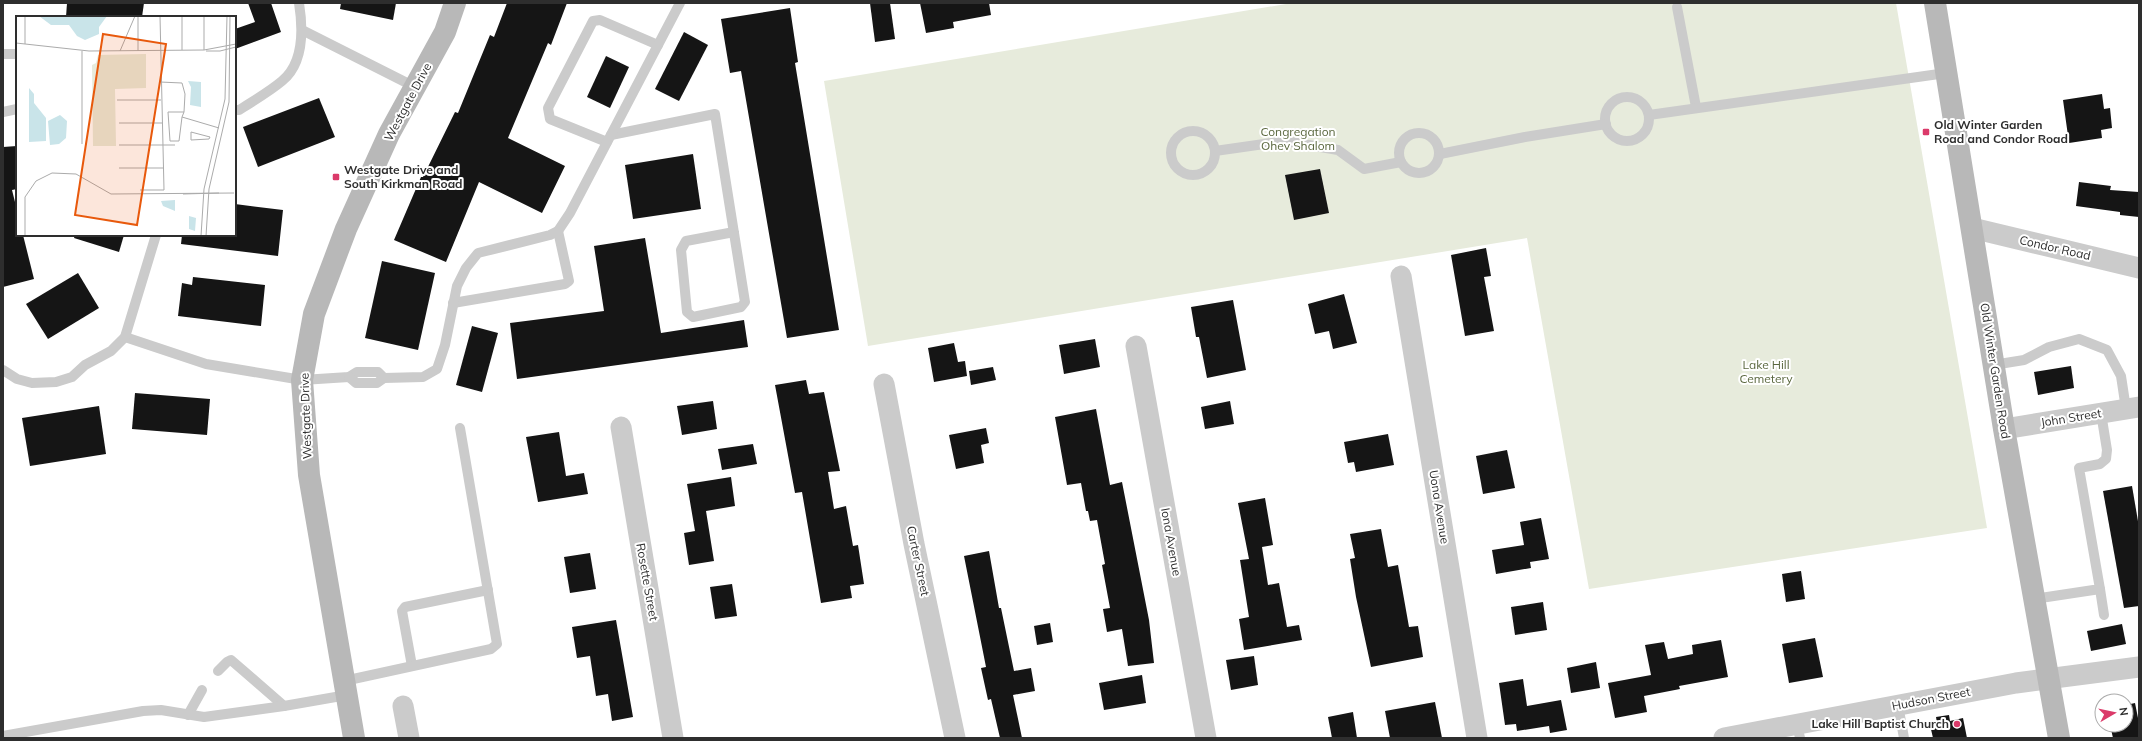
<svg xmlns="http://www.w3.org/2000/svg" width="2142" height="741" font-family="Mulish,sans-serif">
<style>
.green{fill:#e7ebdc}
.building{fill:#151515}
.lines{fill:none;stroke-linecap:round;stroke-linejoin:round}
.lane{stroke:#cbcbcb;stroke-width:10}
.street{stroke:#cbcbcb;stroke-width:21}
.secondary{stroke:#b8b8b8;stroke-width:22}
.poi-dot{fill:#db3a6a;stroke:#fff;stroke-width:1.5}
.labels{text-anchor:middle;stroke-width:4;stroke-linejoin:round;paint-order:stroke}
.street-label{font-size:12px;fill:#2e2e2e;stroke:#fff}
.poi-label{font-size:12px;font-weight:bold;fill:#2e2e2e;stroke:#fff;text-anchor:start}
.park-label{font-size:12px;fill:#5a673e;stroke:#fff}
.inset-road{fill:none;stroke:#ababab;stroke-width:1}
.view{fill:#e8590c;fill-opacity:0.15;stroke:#e8590c;stroke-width:2}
.inset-edge{fill:none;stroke:#2e2e2e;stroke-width:2}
</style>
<rect width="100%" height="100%" fill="#fff"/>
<path class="green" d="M1292,3H1896L1987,528L1589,589L1527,238L868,346L824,81Z"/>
<g class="building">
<path d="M67,3H144L142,17H66Z"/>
<path d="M248,3H271L281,32L235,49V29L255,22Z"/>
<path d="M341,3H396L393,20L340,9Z"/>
<path d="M507,3H567L551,45L548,43L508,138L565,166L542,213L479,182L446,262L394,240L421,177H423L455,112L458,113L490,35L494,37Z"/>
<path d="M870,3H890L895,39L875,42Z"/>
<path d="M920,3H989L991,15L953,22L954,28L926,33Z"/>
<path d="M790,8L798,62L795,63L839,330L787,338L741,71L730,73L721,19Z"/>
<path d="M684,32L708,45L679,101L655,89Z"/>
<path d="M606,56L629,67L610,108L587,97Z"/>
<path d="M2102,94L2104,109L2110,108L2112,128L2101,130L2102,138L2069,143L2063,100Z"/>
<path d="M319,98L335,137L258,167L243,127Z"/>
<path d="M17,146V189L12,190L17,210V235H23L34,279L3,287V147Z"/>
<path d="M693,154L701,209L633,219L625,165Z"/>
<path d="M1320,169L1329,213L1294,220L1285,175Z"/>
<path d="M2079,182L2111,186L2110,190L2139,192V217L2120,215V212L2076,206Z"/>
<path d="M235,204L283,210L278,256L181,244L182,235H235Z"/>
<path d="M75,235H124L119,252L74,238Z"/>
<path d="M645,238L661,333L744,320L748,347L517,379L510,323L604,311L594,246Z"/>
<path d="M1486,248L1491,276L1484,277L1494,331L1465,336L1451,255Z"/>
<path d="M382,261L435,273L418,350L365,338Z"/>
<path d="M78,273L99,308L48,339L26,304Z"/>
<path d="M193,277L265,285L261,326L178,316L182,283L192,285Z"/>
<path d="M1344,294L1357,343L1333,349L1329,331L1315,334L1308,304Z"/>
<path d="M1233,300L1246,370L1207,378L1199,337H1196L1191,307Z"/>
<path d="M472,326L498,333L482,392L456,385Z"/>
<path d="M1095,339L1100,367L1064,374L1059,345Z"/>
<path d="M954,343L958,362L965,361L967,376L934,382L928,348Z"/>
<path d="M2071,366L2074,388L2038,395L2034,372Z"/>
<path d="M993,367L996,380L971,385L969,371Z"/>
<path d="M806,380L809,394L824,392L840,471L828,472L834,509L846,506L853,546L858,545L864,584L850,586L852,598L821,603L802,492L795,493L775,385Z"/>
<path d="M135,393L210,399L207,435L132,429Z"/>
<path d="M713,401L717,429L682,435L677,406Z"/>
<path d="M1230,401L1234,424L1205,429L1201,407Z"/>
<path d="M99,406L106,454L30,466L22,418Z"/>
<path d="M1096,409L1110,485L1122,482L1149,620L1154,663L1128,666L1122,629L1107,632L1103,609L1110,608L1102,565L1105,564L1097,520L1090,521L1088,511H1086L1081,483L1067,485L1055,417Z"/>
<path d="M986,428L989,443L981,445L984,463L956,469L949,435Z"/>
<path d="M559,432L566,476L584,473L588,494L538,502L526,437Z"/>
<path d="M1388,434L1394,465L1356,472L1354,462L1348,463L1344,442Z"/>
<path d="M753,444L757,464L722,470L718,449Z"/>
<path d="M1507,450L1515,488L1483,494L1476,456Z"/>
<path d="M731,477L735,506L706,511L714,561L689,565L684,533L695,531L687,484Z"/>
<path d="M2132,486L2139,527V606L2124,608L2103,491Z"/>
<path d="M1265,498L1273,545L1262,547L1268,585L1279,583L1287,627L1299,625L1302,640L1244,650L1239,619L1249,617L1240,560L1249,559L1238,503Z"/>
<path d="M1541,518L1549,559L1530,562L1531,568L1496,574L1492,550L1524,545L1520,522Z"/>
<path d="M1381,529L1388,567L1398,565L1409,627L1418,626L1423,657L1371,667L1356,597L1350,559L1355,558L1350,534Z"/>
<path d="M989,551L999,608H1001L1014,671L1031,668L1035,691L1013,695L1022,738H1000L991,699L988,700L981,668L986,667L964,556Z"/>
<path d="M590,553L596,589L570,593L564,557Z"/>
<path d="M1801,571L1805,599L1786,602L1782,574Z"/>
<path d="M732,584L737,616L715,619L710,587Z"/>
<path d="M1543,602L1547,630L1515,635L1511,607Z"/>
<path d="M616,620L633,717L612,721L608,694L596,696L590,656L577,658L572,627Z"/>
<path d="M1050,623L1053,642L1037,645L1034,626Z"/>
<path d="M2122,624L2126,644L2091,651L2087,631Z"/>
<path d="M1815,638L1823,677L1789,683L1782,644Z"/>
<path d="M1721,640L1728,677L1679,686L1680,689L1644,696L1647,712L1615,718L1608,683L1651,675L1645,645L1664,642L1668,659L1693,654L1692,645Z"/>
<path d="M1254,656L1258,685L1231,690L1226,660Z"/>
<path d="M1596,662L1600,688L1571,693L1567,668Z"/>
<path d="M1142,675L1146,703L1104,710L1099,683Z"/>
<path d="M1523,679L1527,706L1561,700L1567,730L1550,733L1549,726L1517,731L1516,724L1505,725L1499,683Z"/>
<path d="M1435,702L1442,738H1390L1385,711Z"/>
<path d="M2135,703L2139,723V738H2113L2110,725H2126V705Z"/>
<path d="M1353,712L1357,738H1332L1328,717Z"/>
<path d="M1949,715L1950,721L1963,718L1967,738H1933L1930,725L1937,723L1936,717Z"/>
</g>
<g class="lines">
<g class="lane">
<path d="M1677,7L1696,107"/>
<path d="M302,30L415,87"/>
<path d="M3,54H17"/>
<circle cx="1627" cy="119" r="22"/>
<path d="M235,110H239C253,101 269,92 282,81C304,63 303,28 299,3"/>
<path d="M3,112L17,109"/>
<path d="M1649,115L1946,73"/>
<circle cx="1193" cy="153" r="22"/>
<circle cx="1419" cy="153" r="20"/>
<path d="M611,135L715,114L745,302L741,307L693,317L687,312L681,250L686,241L734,232"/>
<path d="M607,142L550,119L548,108L593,21L600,20L658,45"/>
<path d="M1215,151L1285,141L1338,150L1364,169L1401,162"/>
<path d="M1440,154L1525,137L1606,124"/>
<path d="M453,303L565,284L569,281L558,231"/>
<path d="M125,337L206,364L302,380L349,377L357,372H378L384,378"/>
<path d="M1993,365L2024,360L2049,347L2079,339L2107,350L2121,376L2126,409"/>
<path d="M3,370L17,379L32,383L56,382L72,377L85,365L111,351L125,337L156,235"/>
<path d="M349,377L356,383H377L384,378L423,377L437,369L445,345L457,286L466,268L478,253L550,235L558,231L570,213L680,3"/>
<path d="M2100,589L2104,615"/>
<path d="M2034,599L2100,589L2079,468L2100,464L2106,459L2107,450L2101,413"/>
<path d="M412,666L402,611L405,607L488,590"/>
<path d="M218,671L227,662L231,660L284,706"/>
<path d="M344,681L491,649L497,644L460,428"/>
<path d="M1898,705L1904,738"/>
<path d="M188,715L202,690"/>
<path d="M1797,724L1800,738"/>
<path d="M3,736L143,711L161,710L204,717L284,706L347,695"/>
</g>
<g class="street">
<path d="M1972,228L2139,268"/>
<path d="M1401,276L1477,738"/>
<path d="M1136,346L1206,738"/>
<path d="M884,384L914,544L955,738"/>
<path d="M621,427L673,738"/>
<path d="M2004,429L2139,407"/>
<path d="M403,706L409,738"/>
<path d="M1724,738L2016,683L2139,667"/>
</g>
<g class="secondary">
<path d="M1935,3L2004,429L2059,738"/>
<path d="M354,738L309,475L302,380L314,314L346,229L389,134L445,32L455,3"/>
</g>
</g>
<g class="poi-dot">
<rect x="1922" y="128" width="8" height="8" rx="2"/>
<rect x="332" y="173" width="8" height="8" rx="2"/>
<circle cx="1957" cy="724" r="4"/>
</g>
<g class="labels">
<g class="street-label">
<text transform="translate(408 102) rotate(-62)" y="4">Westgate Drive</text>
<text transform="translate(2055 248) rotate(13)" y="4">Condor Road</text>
<text transform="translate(1995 371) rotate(81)" y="4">Old Winter Garden Road</text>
<text transform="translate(306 416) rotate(-92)" y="4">Westgate Drive</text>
<text transform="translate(2071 418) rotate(-9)" y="4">John Street</text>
<text transform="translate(1439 507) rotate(81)" y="4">Uona Avenue</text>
<text transform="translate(1171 542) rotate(80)" y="4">Iona Avenue</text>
<text transform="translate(918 561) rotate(78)" y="4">Carter Street</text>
<text transform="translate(647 582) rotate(80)" y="4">Rosette Street</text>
<text transform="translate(1931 699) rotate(-11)" y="4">Hudson Street</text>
</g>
<g class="poi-label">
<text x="1934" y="129">Old Winter Garden<tspan x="1934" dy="14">Road and Condor Road</tspan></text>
<text x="344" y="174">Westgate Drive and<tspan x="344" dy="14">South Kirkman Road</tspan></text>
<text x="1949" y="728" text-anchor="end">Lake Hill Baptist Church</text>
</g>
<g class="park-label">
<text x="1298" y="136">Congregation<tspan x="1298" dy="14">Ohev Shalom</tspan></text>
<text x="1766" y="369">Lake Hill<tspan x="1766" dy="14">Cemetery</tspan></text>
</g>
</g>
<g transform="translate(16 16)">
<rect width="220" height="220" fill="#fff"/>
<path d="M130,38V72L99,73L100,130H77L76,49L80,47L82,39Z" fill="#e7ebdc"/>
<path d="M23,0H91L83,11V18L69,24L61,20L53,9H35ZM172,65L185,66V91L174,89L175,71ZM13,72L18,78V87L30,102V125L13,126ZM44,99L51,105L50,122L43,128L34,129L32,105ZM159,184V195L147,190L145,185ZM173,200L180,202L179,215L173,213Z" fill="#c9e4e9"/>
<path class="inset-road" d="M9,0V28M122,0V35M0,27L73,35L188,34L220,28M166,34V0M188,34V0M66,35V128M104,35L119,0M190,35H204L220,31M144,66L166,67L169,78L168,96M101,84H145M166,101L168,96H152L154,125H163L166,101L203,112M103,107H146M175,116L194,121L193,123L175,124ZM103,129H159M103,152H147M124,174H148L144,0M167,178L203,177M9,220V181L20,165L36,157L60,158L95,178L218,177M185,220L188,173L209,83L211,0M190,220L193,173L213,86L214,0"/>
<path class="view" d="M87,18L150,28L121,209L59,199Z"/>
<rect width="220" height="220" class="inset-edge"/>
</g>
<rect width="2142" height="741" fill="none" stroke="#2e2e2e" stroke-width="8"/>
<g transform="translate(2114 713) rotate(81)"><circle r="19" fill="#ffffff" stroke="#ababab"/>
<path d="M0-3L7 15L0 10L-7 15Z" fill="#db3a6a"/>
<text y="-6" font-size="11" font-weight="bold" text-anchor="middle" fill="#2e2e2e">N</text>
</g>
</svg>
